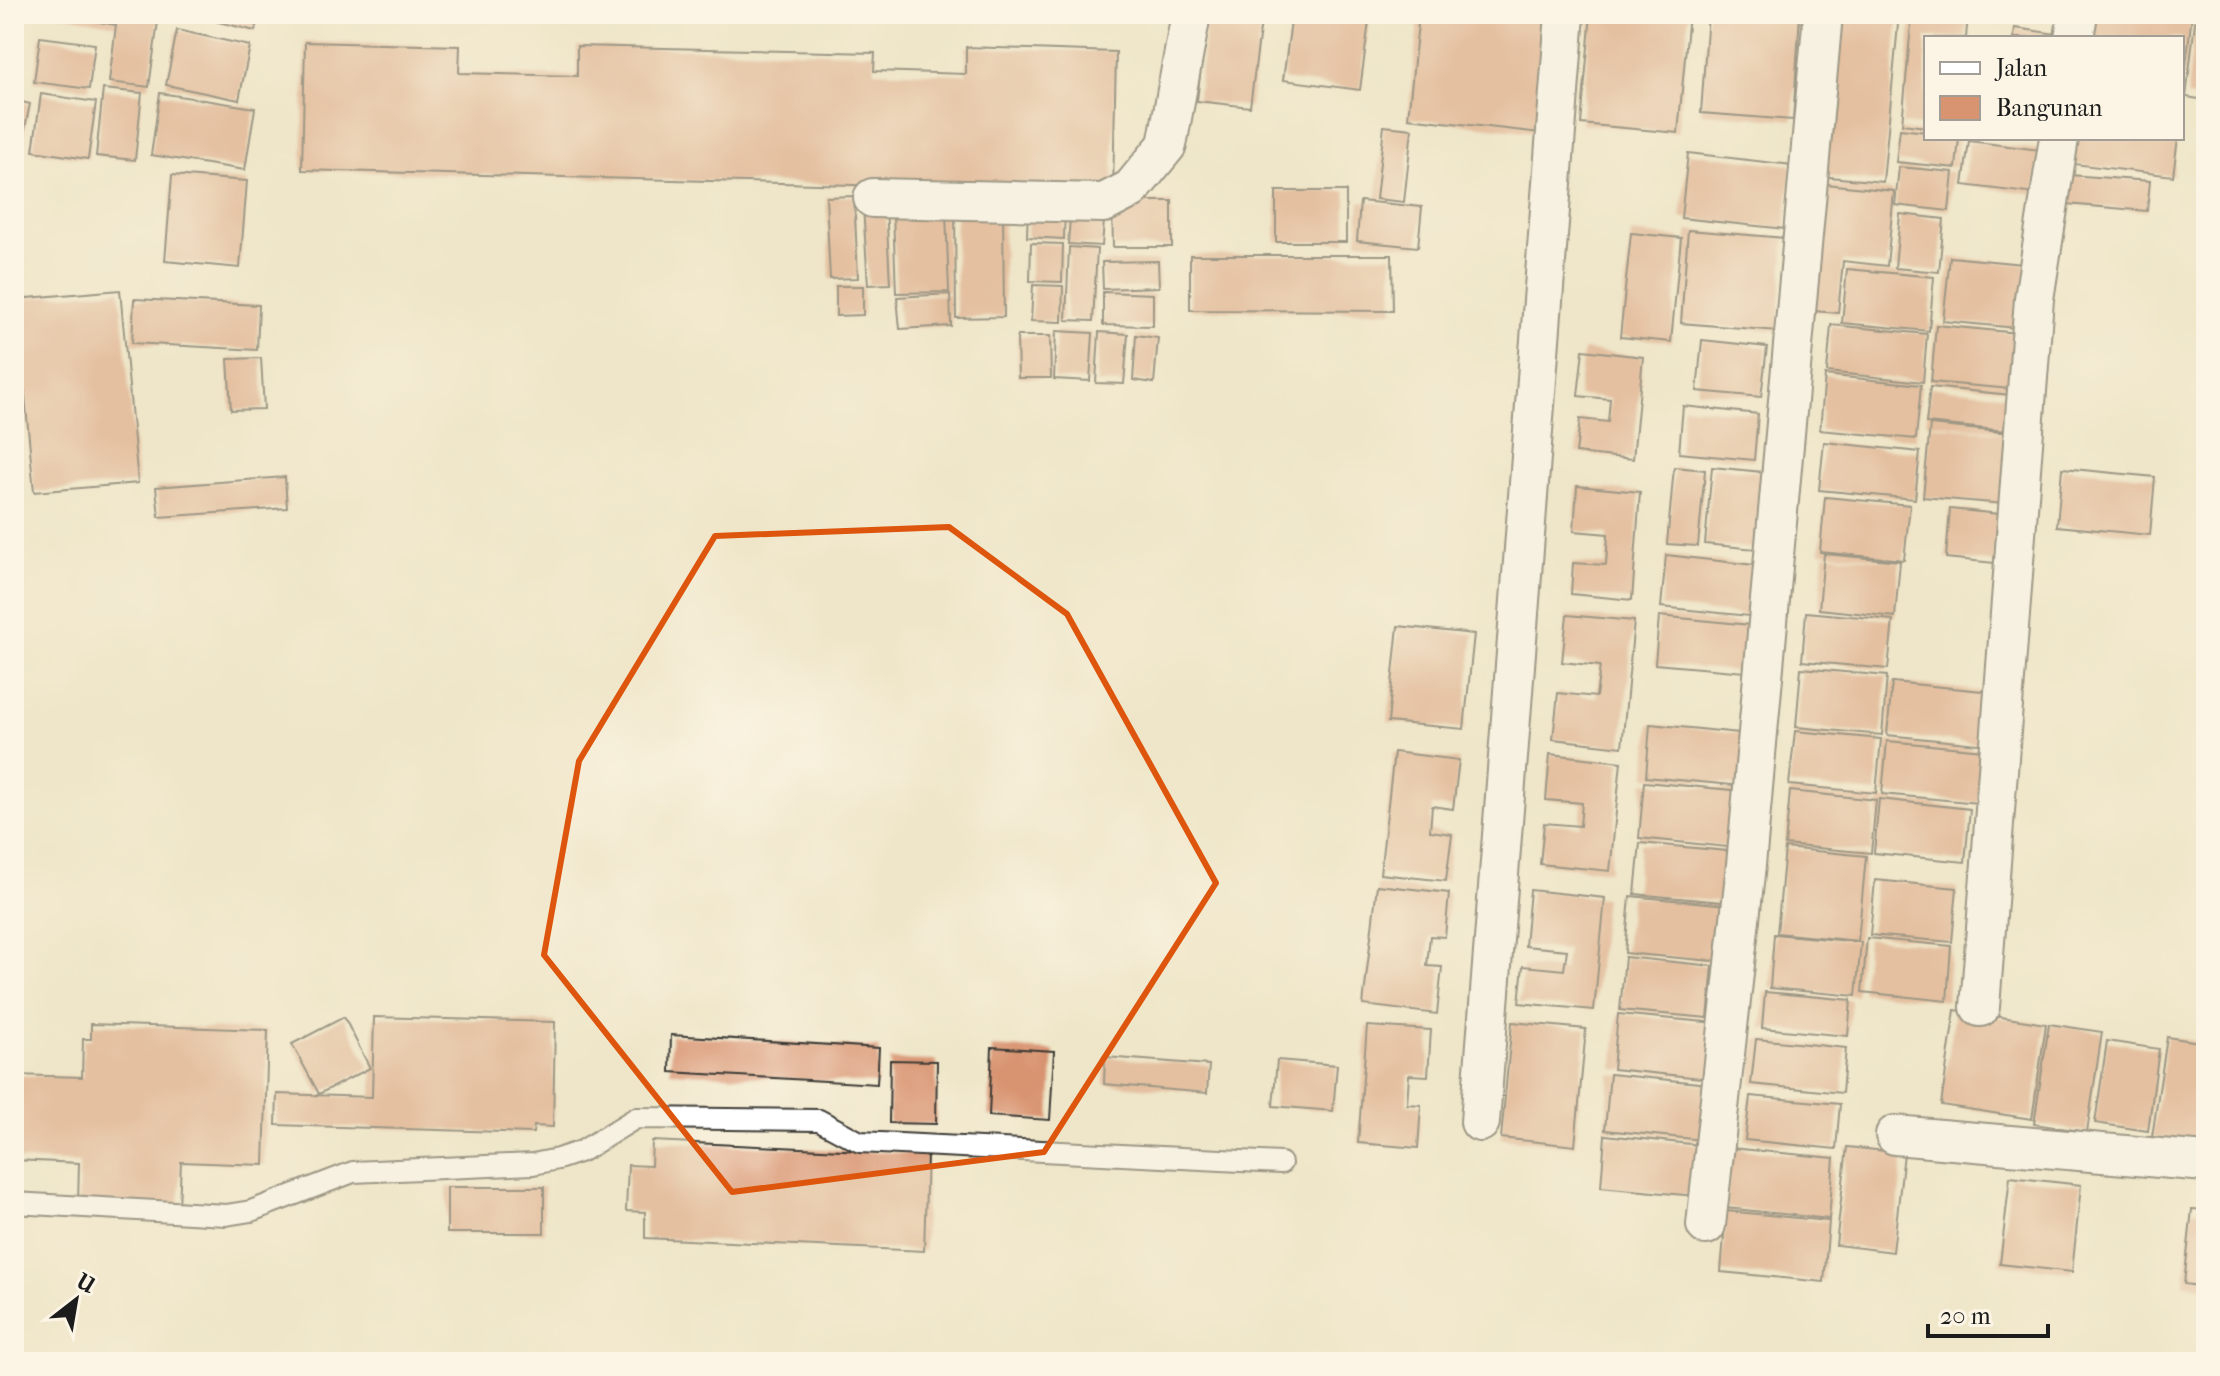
<svg xmlns="http://www.w3.org/2000/svg" width="2220" height="1376" font-family="'IM FELL French Canon',serif">
<style>
.building{fill:#d89370}
.lines{fill:none;stroke-linecap:round;stroke-linejoin:round}
.lane-casing{stroke:#3c3a36;stroke-width:24}
.street-casing{stroke:#3c3a36;stroke-width:42}
.lane{stroke:#fff;stroke-width:20}
.street{stroke:#fff;stroke-width:38}
.marked{fill:none;stroke:#de560d;stroke-width:6;stroke-linejoin:round}
</style>
<rect width="100%" height="100%" fill="#fcf5e5"/>
<filter id="ink" filterUnits="userSpaceOnUse"><feTurbulence type="fractalNoise" baseFrequency=".0125" numOctaves="2"/><feDisplacementMap in="SourceGraphic" scale="16" xChannelSelector="R" yChannelSelector="G"/><feConvolveMatrix kernelMatrix="1 2 1 2 8 2 1 2 1" color-interpolation-filters="sRGB"/></filter>
<filter id="wash" filterUnits="userSpaceOnUse"><feTurbulence type="fractalNoise" baseFrequency=".006" numOctaves="4" result="noise"/><feDisplacementMap in="SourceGraphic" scale="32" xChannelSelector="R" yChannelSelector="G"/><feGaussianBlur stdDeviation="1.8" result="paint"/><feColorMatrix in="noise" values="0 0 0 0 0 0 0 0 0 0 0 0 0 0 0 0 0 1.4 0 .05"/><feComposite in="paint" operator="in"/></filter>
<g filter="url(#wash)">
<rect width="100%" height="100%" fill="#efe6c9"/>
<g id="blocks">
<g class="building">
<path d="M56,14H159L149,87L109,82L116,25Z"/>
<path d="M187,14H259L255,31Z"/>
<path d="M1207,14H1262L1250,107L1197,101Z"/>
<path d="M1292,14H1370L1360,90L1283,80Z"/>
<path d="M1419,14H1554L1541,133L1408,118Z"/>
<path d="M1591,14H1689L1678,133L1581,124Z"/>
<path d="M1708,14H1800L1793,120L1701,113Z"/>
<path d="M1833,14H1899L1883,182L1818,176Z"/>
<path d="M1912,14H1968L1966,38H1926V127L1902,124Z"/>
<path d="M2082,14H2192L2184,83L2182,38H2079Z"/>
<path d="M2196,14H2206V100L2186,97Z"/>
<path d="M2015,28L2057,34V38H2014Z"/>
<path d="M177,30L250,46L239,100L166,85Z"/>
<path d="M40,37L95,44L89,89L34,82Z"/>
<path d="M305,42L460,46L459,73L577,76V46L875,53L874,71L966,74V47L1116,52L1113,192L302,170Z"/>
<path d="M103,89L142,93L135,160L96,156Z"/>
<path d="M160,93L255,108L245,170L151,155Z"/>
<path d="M41,94L96,102L88,159L33,151Z"/>
<path d="M14,100L30,104L19,157L14,156Z"/>
<path d="M1384,126L1412,129L1404,202L1376,199Z"/>
<path d="M1900,129L1926,132V138H1959L1956,168L1896,162Z"/>
<path d="M2068,138H2178L2173,176L2065,163Z"/>
<path d="M1969,141L2040,150L2035,194L1963,185Z"/>
<path d="M1688,153L1792,165L1785,229L1681,218Z"/>
<path d="M1899,167L1953,172L1949,211L1895,205Z"/>
<path d="M172,175L247,181L240,268L165,261Z"/>
<path d="M2069,175L2150,181L2147,211L2067,204Z"/>
<path d="M1825,184L1894,191L1887,266L1843,261L1838,313L1813,311Z"/>
<rect x="1276" y="191" width="70" height="51"/>
<path d="M854,196L858,278L830,279L826,197Z"/>
<path d="M1112,201H1172V247H1113Z"/>
<path d="M1360,201L1422,207L1418,247L1357,241Z"/>
<path d="M1028,204L1065,206L1064,239L1027,237Z"/>
<path d="M886,205L890,284L868,285L863,206Z"/>
<path d="M1071,205L1105,208L1102,246L1068,244Z"/>
<path d="M955,207L1003,208L1004,317L956,318Z"/>
<path d="M946,212L949,292L896,293L893,213Z"/>
<path d="M1900,214L1944,219L1939,272L1895,268Z"/>
<path d="M1688,230L1785,238L1778,331L1681,323Z"/>
<path d="M1631,233L1681,238L1671,342L1620,337Z"/>
<path d="M1031,243L1063,244L1062,282L1030,281Z"/>
<path d="M1069,247L1097,249L1093,321L1066,320Z"/>
<path d="M1190,255H1392L1393,311L1190,310Z"/>
<path d="M1950,257L2033,265L2027,329L1943,321Z"/>
<path d="M1158,261L1159,287L1103,289L1102,262Z"/>
<path d="M1847,269L1934,277L1929,331L1842,323Z"/>
<path d="M1033,285L1063,286L1062,322L1031,321Z"/>
<path d="M836,286H863V315L836,316Z"/>
<path d="M120,290L138,483L34,492L16,299Z"/>
<path d="M1103,292L1153,294V326L1103,325Z"/>
<path d="M950,294L951,326L900,329L897,297Z"/>
<path d="M134,299L259,305L257,350L132,343Z"/>
<path d="M1831,325L1927,334L1923,382L1827,372Z"/>
<path d="M1936,325L2028,334L2023,390L1931,382Z"/>
<path d="M1056,331L1093,333L1090,381L1054,379Z"/>
<path d="M1099,332L1128,334L1124,384L1096,383Z"/>
<path d="M1136,335L1158,338L1154,383L1133,380Z"/>
<path d="M1017,336H1050L1051,378H1018Z"/>
<path d="M1702,340L1767,347L1761,397L1697,391Z"/>
<path d="M1583,350L1643,357L1633,459L1576,453L1580,419L1608,422L1610,399L1578,396Z"/>
<path d="M261,358L264,409L231,410L228,359Z"/>
<path d="M1825,375L1921,385L1916,439L1820,430Z"/>
<path d="M1930,387L2011,395L2007,431L1926,423Z"/>
<path d="M14,388H16L22,474L14,475Z"/>
<path d="M1683,406L1758,414L1754,460L1679,453Z"/>
<path d="M1930,425L2011,433L2004,504L1923,497Z"/>
<path d="M1824,442L1920,452L1915,499L1819,490Z"/>
<path d="M1674,467L1705,470L1698,546L1667,544Z"/>
<path d="M1712,467L1762,472L1755,549L1705,544Z"/>
<path d="M2062,468L2155,477L2150,535L2057,526Z"/>
<path d="M285,477L287,508L159,517L156,487Z"/>
<path d="M1577,486L1640,492L1632,600L1571,594L1573,563L1606,565L1608,534L1574,531Z"/>
<path d="M1825,497L1910,505L1904,560L1820,552Z"/>
<path d="M1950,509L1999,514L1994,563L1946,558Z"/>
<path d="M1824,554L1900,561L1895,617L1819,609Z"/>
<path d="M1666,555L1754,565L1749,616L1661,607Z"/>
<path d="M1806,612L1893,620L1888,669L1802,661Z"/>
<path d="M1567,615L1634,621L1622,747L1553,739L1558,693L1596,697L1600,666L1562,662Z"/>
<path d="M1659,616L1750,625L1745,672L1655,664Z"/>
<path d="M1398,626L1474,634L1464,729L1388,722Z"/>
<path d="M1801,668L1887,676L1882,735L1796,727Z"/>
<path d="M1892,682L1992,692L1987,745L1887,735Z"/>
<path d="M1650,724L1749,734L1743,786L1646,777Z"/>
<path d="M1795,731L1881,739L1876,793L1789,785Z"/>
<path d="M1887,741L1983,750L1978,803L1882,794Z"/>
<path d="M1394,752L1459,760L1453,809L1432,806L1430,831L1452,834L1446,881L1380,874Z"/>
<path d="M1550,754L1621,762L1610,871L1540,864L1544,823L1580,826L1582,803L1546,800Z"/>
<path d="M1644,782L1743,791L1737,848L1639,838Z"/>
<path d="M1790,791L1876,800L1871,853L1785,845Z"/>
<path d="M1879,799L1970,809L1965,862L1874,853Z"/>
<path d="M1640,843L1738,852L1733,903L1635,894Z"/>
<path d="M1785,848L1866,856L1858,941L1777,933Z"/>
<path d="M1875,880L1957,888L1952,942L1870,935Z"/>
<path d="M1377,885L1449,893L1445,937L1430,936L1427,966L1442,967L1437,1014L1363,1005Z"/>
<path d="M1530,890L1605,898L1594,1010L1519,1003L1523,966L1564,970L1567,950L1525,946Z"/>
<path d="M1630,896L1728,905L1723,962L1625,953Z"/>
<path d="M1774,934L1861,942L1856,996L1770,988Z"/>
<path d="M1867,938L1951,946L1947,1001L1862,992Z"/>
<path d="M1625,957L1713,966L1708,1018L1620,1010Z"/>
<path d="M1765,992L1851,1000L1848,1036L1762,1028Z"/>
<path d="M1955,1010L2046,1024L2032,1119L1941,1105Z"/>
<path d="M1618,1014L1716,1023L1711,1079L1613,1069Z"/>
<path d="M344,1017L370,1068L319,1094L292,1044Z"/>
<path d="M374,1017L555,1022L553,1127L534,1126L533,1133L276,1125L277,1094L372,1097Z"/>
<path d="M1512,1022L1586,1029L1575,1146L1501,1138Z"/>
<path d="M91,1024L268,1030L264,1165L181,1162L179,1207L78,1204L79,1163L14,1160V1075L82,1077L83,1039H91Z"/>
<path d="M2049,1024L2102,1032L2087,1132L2034,1124Z"/>
<path d="M1367,1026L1431,1030L1428,1076L1409,1075L1407,1104L1421,1105L1418,1148L1358,1143Z"/>
<path d="M671,1035L879,1048L877,1084L670,1072Z"/>
<path d="M2167,1037L2206,1043V1146L2152,1137Z"/>
<path d="M1756,1039L1846,1048L1842,1093L1751,1084Z"/>
<path d="M2107,1041L2159,1049L2148,1131L2095,1123Z"/>
<path d="M992,1047L1054,1051L1050,1120L989,1116Z"/>
<path d="M1105,1057L1209,1065L1207,1093L1104,1084Z"/>
<path d="M890,1060L937,1061L936,1124L889,1123Z"/>
<path d="M1277,1060L1337,1065L1333,1111L1273,1106Z"/>
<path d="M1610,1074L1708,1084L1703,1140L1605,1130Z"/>
<path d="M1750,1096L1840,1104L1836,1149L1745,1140Z"/>
<path d="M1605,1135L1700,1145L1695,1196L1601,1187Z"/>
<path d="M652,1141L927,1154L924,1251L645,1238V1212L626,1211L628,1165L651,1166Z"/>
<path d="M1847,1147L1904,1153L1893,1252L1836,1245Z"/>
<path d="M1731,1148L1834,1158L1829,1219L1726,1208Z"/>
<path d="M2010,1177L2081,1185L2072,1272L2000,1264Z"/>
<rect x="447" y="1187" width="97" height="46"/>
<path d="M2192,1209L2206,1210V1287L2184,1284Z"/>
<path d="M1726,1211L1829,1221L1824,1282L1721,1272Z"/>
</g>
</g>
</g>
<g filter="url(#ink)">
<use href="#blocks" fill-opacity="0" stroke="#3c3a36" stroke-width="2"/>
<g class="lines">
<defs>
<path id="lane" d="M14,1203L226,1215L251,1211L353,1172L533,1164L558,1159L582,1151L636,1118L819,1120L860,1142L1281,1163"/>
<g id="street">
<path d="M2074,38L2078,14"/>
<path d="M873,198L1104,203L1131,189L1167,145L1191,14"/>
<path d="M1980,1007L2034,299L2059,138"/>
<path d="M1480,1122L1565,14"/>
<path d="M1895,1135L2206,1162"/>
<path d="M1706,1225L1746,865L1823,14"/>
</g>
</defs>
<use href="#lane" class="lane-casing"/>
<use href="#street" class="street-casing"/>
<use href="#lane" class="lane"/>
<use href="#street" class="street"/>
</g>
</g>
<path d="M0 0H2220V1376H0ZM949,527L1067,614L1216,883L1044,1152L732,1192L544,955L579,761L715,536Z" fill="#efe6c9" fill-opacity=".55" fill-rule="evenodd"/>
<path class="marked" d="M949,527L1067,614L1216,883L1044,1152L732,1192L544,955L579,761L715,536Z"/>
<rect width="2220" height="1376" fill="none" stroke="#fcf5e5" stroke-width="48"/>
<rect x="1924" y="36" width="260" height="104" fill="#fcf5e5" stroke="#a29e95" stroke-width="2"/>
<rect x="1940" y="62" width="40" height="12" fill="#ffffff" stroke="#a29e95" stroke-width="2"/>
<text x="1996" y="76" font-size="24" fill="#1c1c1c">Jalan</text>
<rect x="1940" y="96" width="40" height="24" fill="#d89370" stroke="#a29e95" stroke-width="2"/>
<text x="1996" y="116" font-size="24" fill="#1c1c1c">Bangunan</text>
<g transform="translate(76 1300) rotate(31)" stroke="#fcf5e5" stroke-width="6" paint-order="stroke">
<path d="M0-6L14 30L0 20L-14 30Z" fill="#1c1c1c"/>
<text y="-12" font-size="22" font-weight="bold" text-anchor="middle" fill="#1c1c1c">U</text>
</g>
<path d="M1928 1324v12h120v-12" fill="none" stroke="#1c1c1c" stroke-width="4"/>
<text x="1940" y="1324" font-size="24" fill="#1c1c1c" stroke="#fcf5e5" stroke-width="6" paint-order="stroke">20 m</text>
</svg>
